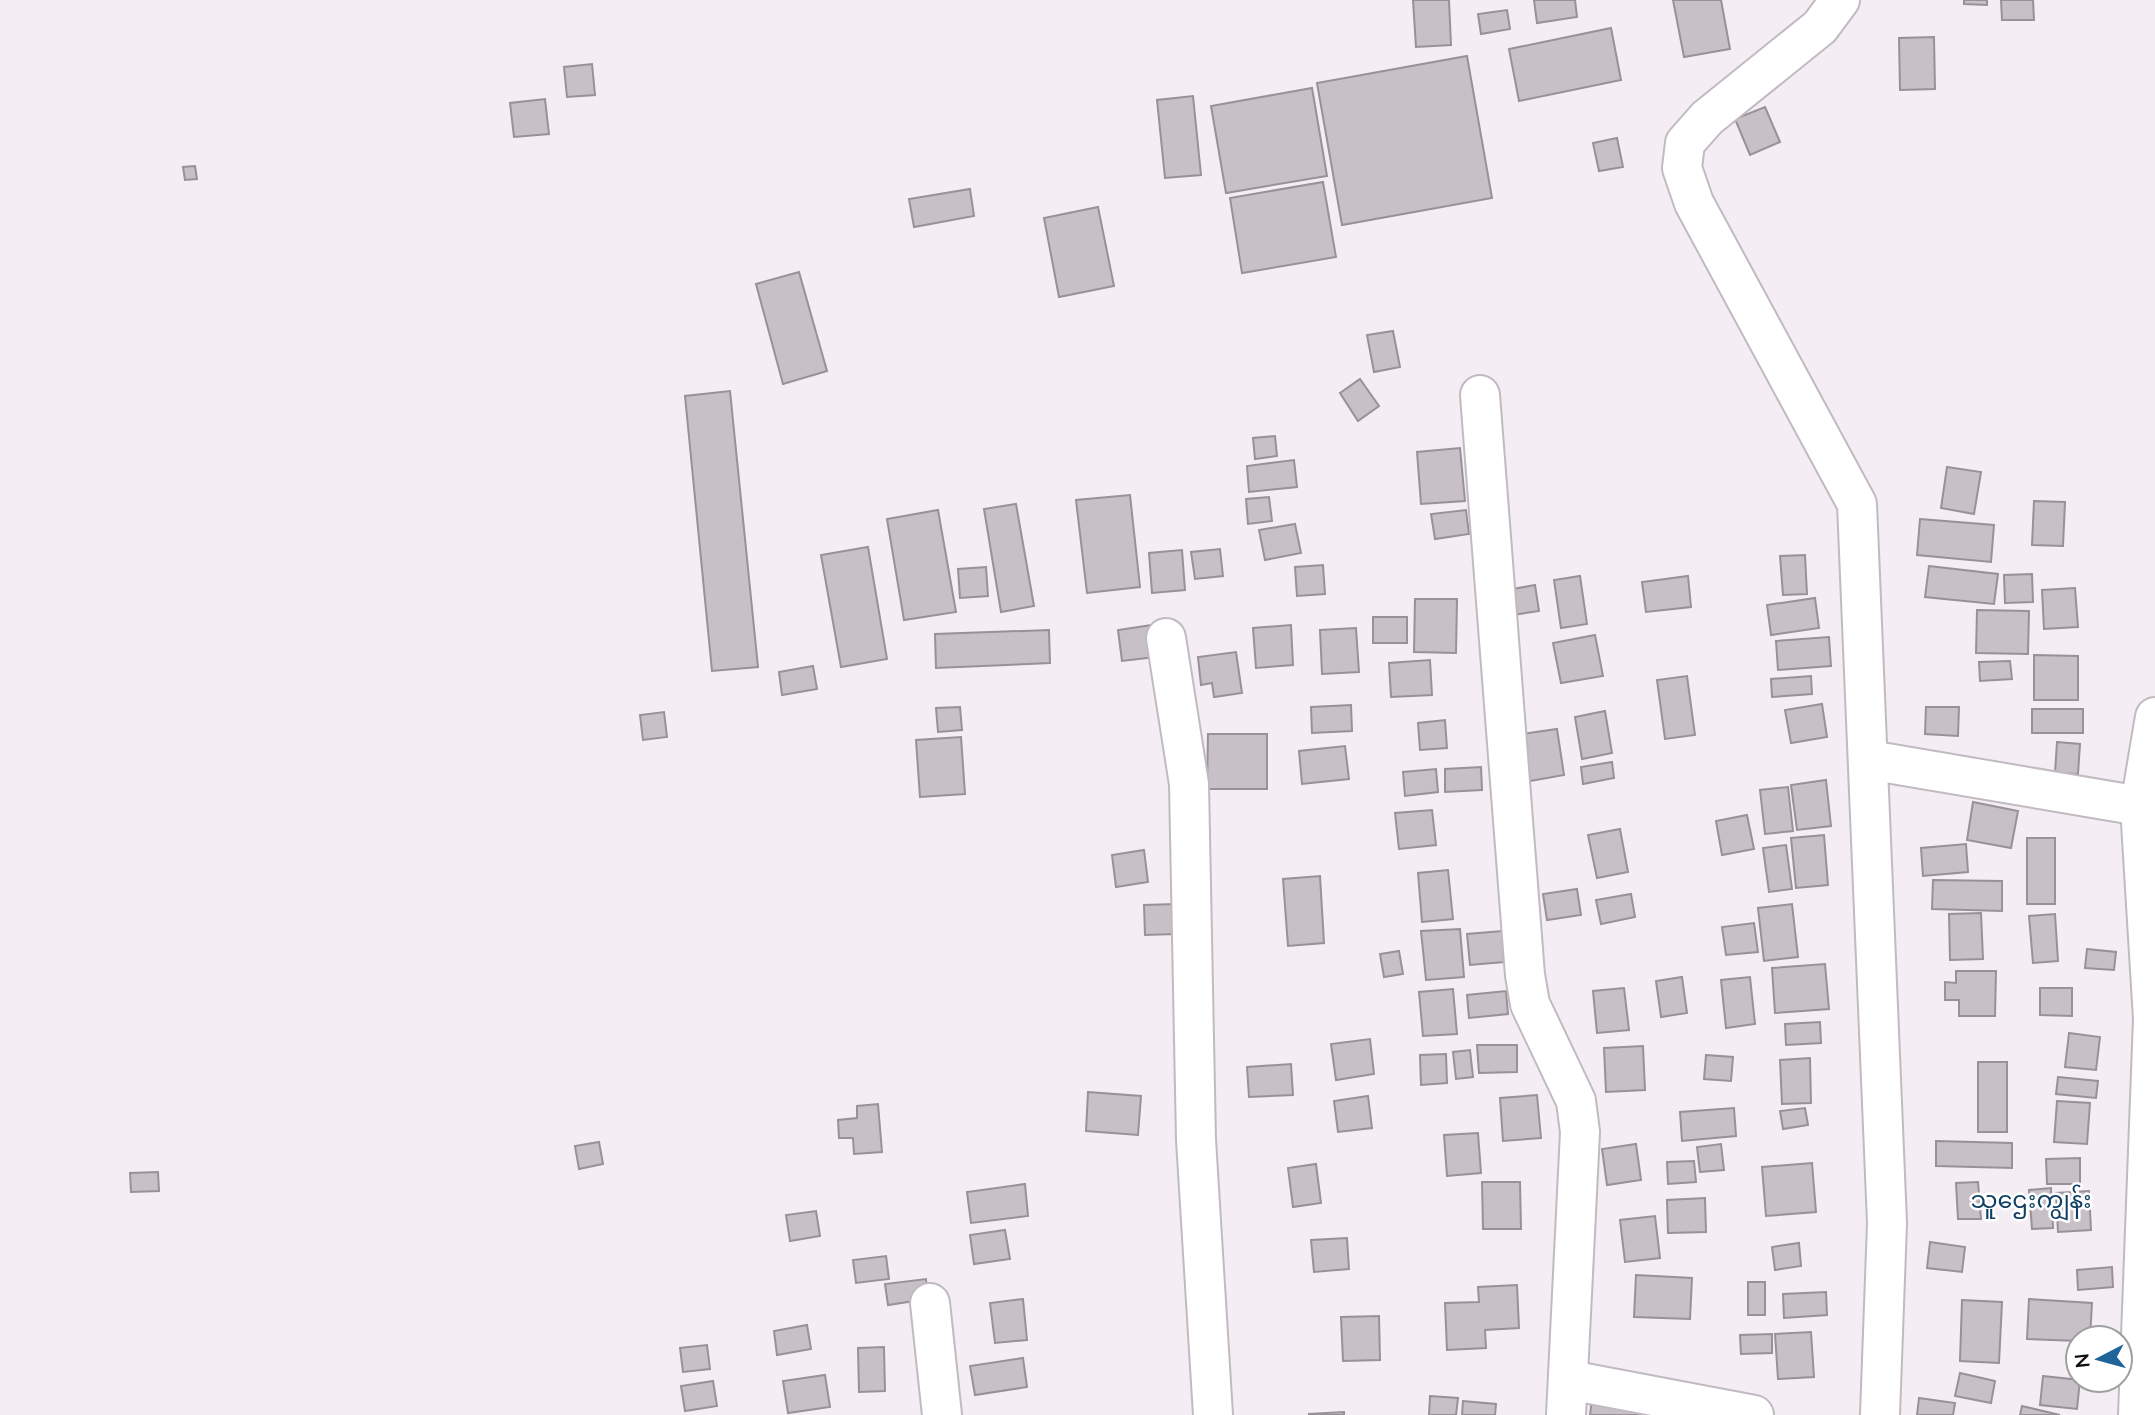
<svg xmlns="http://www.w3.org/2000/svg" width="2155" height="1415" font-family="Lato,'Noto Sans Myanmar',sans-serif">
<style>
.building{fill:#c7c0c6;stroke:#989197;stroke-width:2}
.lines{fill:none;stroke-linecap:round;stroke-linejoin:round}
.street-casing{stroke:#c1bbc1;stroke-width:42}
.street{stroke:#fff;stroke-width:38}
.labels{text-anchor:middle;stroke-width:5;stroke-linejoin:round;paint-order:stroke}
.quarter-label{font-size:24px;fill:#0f4063;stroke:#fff}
</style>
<rect width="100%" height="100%" fill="#f4edf4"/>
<g class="building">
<path d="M1413,0H1449L1451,45L1416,47Z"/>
<path d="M1534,0H1575L1577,17L1537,23Z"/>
<path d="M1673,0H1721L1730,49L1684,57Z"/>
<path d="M1964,0H1987V5L1964,4Z"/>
<path d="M2001,0H2033L2034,20H2002Z"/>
<path d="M1507,10L1510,29L1481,34L1478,14Z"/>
<path d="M1611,28L1621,80L1519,101L1509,49Z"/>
<path d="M1934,37L1935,89L1900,90L1899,38Z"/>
<path d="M1467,56L1492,198L1342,225L1317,83Z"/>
<path d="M592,64L595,95L567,97L564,67Z"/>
<path d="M1312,88L1327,176L1226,193L1211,106Z"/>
<path d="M1193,96L1201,175L1165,178L1157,100Z"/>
<path d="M545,99L549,134L514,137L510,103Z"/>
<path d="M1765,107L1780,142L1750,155L1735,119Z"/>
<path d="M1617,138L1623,167L1599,171L1593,143Z"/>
<path d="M195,166L197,179L185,180L183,167Z"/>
<path d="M1323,182L1336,257L1242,273L1230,198Z"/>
<path d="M970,189L974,216L914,227L909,199Z"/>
<path d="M1098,207L1114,286L1059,297L1044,218Z"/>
<path d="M799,272L827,371L783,384L756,284Z"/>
<path d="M1393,331L1400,367L1374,372L1367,335Z"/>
<path d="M1360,379L1379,406L1358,421L1340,393Z"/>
<path d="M730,391L758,667L712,671L685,396Z"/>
<path d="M1275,436L1277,456L1255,459L1253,438Z"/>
<path d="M1460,448L1465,501L1421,504L1417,452Z"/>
<path d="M1294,460L1297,487L1249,492L1247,466Z"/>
<path d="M1947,467L1981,472L1974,514L1941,508Z"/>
<path d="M1130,495L1140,587L1087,593L1076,500Z"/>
<path d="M1269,497L1272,521L1248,524L1246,499Z"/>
<path d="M2034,501L2065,502L2063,546L2032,545Z"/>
<path d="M1016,504L1034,606L1001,612L984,509Z"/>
<path d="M938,510L956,612L904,620L887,519Z"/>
<path d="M1466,510L1469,534L1435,539L1431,514Z"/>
<path d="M1920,519L1994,525L1991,562L1917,555Z"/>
<path d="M1295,524L1301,553L1265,560L1259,530Z"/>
<path d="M868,547L887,659L841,667L821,555Z"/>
<path d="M1220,549L1223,576L1195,579L1191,552Z"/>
<path d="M1182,550L1185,590L1152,593L1149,553Z"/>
<path d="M1805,555L1807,594L1783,595L1780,556Z"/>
<path d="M1323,565L1325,594L1297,596L1295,567Z"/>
<path d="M1929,566L1998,574L1994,604L1925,597Z"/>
<path d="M986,567L988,596L960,598L958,569Z"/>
<path d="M2032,574L2033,602L2005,603L2004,575Z"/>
<path d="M1580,576L1587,624L1561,628L1554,580Z"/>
<path d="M1688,576L1691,607L1646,612L1642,582Z"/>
<path d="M1535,585L1539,611L1507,616L1502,591Z"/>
<path d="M2075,588L2078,627L2044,629L2042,590Z"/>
<path d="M1815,598L1819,628L1771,635L1767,605Z"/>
<path d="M1415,599H1457L1456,653L1414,652Z"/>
<path d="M1977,610L2029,611L2028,654L1976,653Z"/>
<rect x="1373" y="617" width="34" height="26"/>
<path d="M1152,625L1155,657L1122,661L1118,630Z"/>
<path d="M1291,625L1293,665L1256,668L1253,628Z"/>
<path d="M1356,628L1359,672L1322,674L1320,630Z"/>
<path d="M1049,630L1050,663L936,668L935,634Z"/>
<path d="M1595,635L1603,676L1561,683L1553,643Z"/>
<path d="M1829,637L1831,666L1778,670L1776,641Z"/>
<path d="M1236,652L1242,693L1214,697L1212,683L1201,685L1198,657Z"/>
<path d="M2034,655L2078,656V700H2034Z"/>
<path d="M1430,660L1432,695L1391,697L1389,663Z"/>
<path d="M2010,661L2012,679L1980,681L1979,662Z"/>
<path d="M813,666L817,689L782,695L779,672Z"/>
<path d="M1687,676L1695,735L1665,739L1657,680Z"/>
<path d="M1811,676L1812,694L1772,697L1771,679Z"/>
<path d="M1822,704L1827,737L1791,743L1785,710Z"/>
<path d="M1351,705L1352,731L1312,733L1311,707Z"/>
<path d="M960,707L962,730L938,732L936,708Z"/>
<path d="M1926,707H1959L1958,736L1925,734Z"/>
<rect x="2032" y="709" width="51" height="24"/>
<path d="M1605,711L1612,753L1582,759L1575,717Z"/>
<path d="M664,712L667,737L643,740L640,715Z"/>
<path d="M1445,720L1447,748L1420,750L1418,723Z"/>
<path d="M1557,729L1564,775L1530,781L1523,734Z"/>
<path d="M1208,734H1267V789H1207Z"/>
<path d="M961,737L965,794L920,797L916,740Z"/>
<path d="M2057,742L2080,744L2078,774L2055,773Z"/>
<path d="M1345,746L1349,779L1302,784L1299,751Z"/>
<path d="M1612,762L1614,778L1583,784L1581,767Z"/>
<path d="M1481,767L1482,790L1445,792V769Z"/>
<path d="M1436,769L1438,792L1405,796L1403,772Z"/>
<path d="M1826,780L1831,826L1797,830L1791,785Z"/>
<path d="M1788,787L1793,831L1765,834L1760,790Z"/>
<path d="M1973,802L2018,811L2011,848L1967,840Z"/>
<path d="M1432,810L1436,845L1399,849L1395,813Z"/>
<path d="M1747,815L1754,849L1722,855L1716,821Z"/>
<path d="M1620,829L1628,872L1597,878L1588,835Z"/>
<path d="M1824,835L1828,885L1796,888L1791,838Z"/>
<rect x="2027" y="838" width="28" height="66"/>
<path d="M1966,844L1968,872L1923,876L1921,848Z"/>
<path d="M1786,845L1792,889L1769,892L1763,848Z"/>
<path d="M1144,850L1148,882L1116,887L1112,855Z"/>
<path d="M1448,870L1453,919L1422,922L1418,873Z"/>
<path d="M1320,876L1324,943L1288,946L1283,879Z"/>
<path d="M1933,880L2002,881V911L1932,909Z"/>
<path d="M1577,889L1581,915L1547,920L1543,894Z"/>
<path d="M1631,894L1635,917L1601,924L1596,900Z"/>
<path d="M1176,904V934L1145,935L1144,905Z"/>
<path d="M1792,904L1798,957L1764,961L1758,908Z"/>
<path d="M1981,913L1983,959L1950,960L1949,914Z"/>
<path d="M2055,914L2058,961L2033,963L2029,916Z"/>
<path d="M1754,923L1758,952L1726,955L1722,927Z"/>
<path d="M1460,929L1464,977L1426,980L1421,931Z"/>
<path d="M1502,931L1504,962L1470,965L1467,934Z"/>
<path d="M2087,949L2116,952L2114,970L2085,968Z"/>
<path d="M1399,951L1403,974L1384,977L1380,954Z"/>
<path d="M1825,964L1829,1009L1775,1013L1772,968Z"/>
<path d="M1956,971H1996L1995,1016H1959V1000H1945V982L1956,983Z"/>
<path d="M1682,977L1687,1013L1661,1017L1656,981Z"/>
<path d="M1750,977L1755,1024L1726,1028L1721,980Z"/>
<path d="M1624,988L1629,1030L1597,1033L1593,991Z"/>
<path d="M2040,988H2072V1016L2040,1015Z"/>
<path d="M1453,989L1457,1034L1423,1036L1419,992Z"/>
<path d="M1506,991L1508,1014L1469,1018L1467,995Z"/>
<path d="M1820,1022L1821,1043L1786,1045L1785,1024Z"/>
<path d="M2069,1033L2100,1037L2096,1070L2065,1067Z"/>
<path d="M1370,1039L1374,1074L1336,1080L1331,1044Z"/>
<path d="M1477,1045H1517V1072L1479,1073Z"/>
<path d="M1643,1046L1645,1090L1606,1092L1604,1048Z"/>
<path d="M1470,1050L1473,1077L1456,1079L1453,1052Z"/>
<path d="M1446,1054L1447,1083L1421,1085L1420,1055Z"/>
<path d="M1706,1055L1733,1057L1731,1081L1704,1079Z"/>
<path d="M1810,1058L1811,1103L1782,1104L1780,1060Z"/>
<rect x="1978" y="1062" width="29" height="70"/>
<path d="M1291,1064L1293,1095L1249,1097L1247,1067Z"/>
<path d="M2058,1077L2098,1081L2096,1098L2056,1094Z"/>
<path d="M1088,1092L1141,1096L1138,1135L1086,1131Z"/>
<path d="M1537,1095L1541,1138L1503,1141L1500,1098Z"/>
<path d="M1368,1096L1372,1128L1338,1132L1334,1101Z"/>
<path d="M2057,1101L2090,1103L2087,1144L2054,1142Z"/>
<path d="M878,1104L882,1152L854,1154L853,1138H839L838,1120L857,1118V1106Z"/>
<path d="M1734,1108L1736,1136L1682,1141L1680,1112Z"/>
<path d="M1805,1108L1808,1125L1783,1129L1780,1111Z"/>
<path d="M1478,1133L1481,1173L1447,1176L1444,1135Z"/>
<path d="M1936,1141L2012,1143V1168L1936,1166Z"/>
<path d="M599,1142L603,1164L579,1169L575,1146Z"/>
<path d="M1636,1144L1641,1180L1607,1185L1602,1149Z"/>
<path d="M1721,1144L1724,1170L1700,1172L1697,1147Z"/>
<path d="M2080,1158V1184H2047L2046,1159Z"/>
<path d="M1694,1161L1696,1182L1668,1184L1667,1162Z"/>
<path d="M1812,1163L1816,1212L1766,1216L1762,1167Z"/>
<path d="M1316,1164L1321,1203L1293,1207L1288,1168Z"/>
<path d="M158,1172L159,1191L131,1192L130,1173Z"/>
<path d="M1482,1182H1520L1521,1229H1483Z"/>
<path d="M1978,1182L1981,1219H1958L1956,1183Z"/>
<path d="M1025,1184L1028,1216L971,1223L967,1192Z"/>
<path d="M2051,1188L2053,1228L2032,1229L2029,1190Z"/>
<path d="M2089,1191L2091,1230L2058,1232L2056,1193Z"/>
<path d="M1705,1198L1706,1232L1668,1233L1667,1200Z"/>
<path d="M816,1211L820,1236L790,1241L786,1215Z"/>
<path d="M1655,1216L1660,1258L1625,1262L1620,1220Z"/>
<path d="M1005,1230L1010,1259L974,1264L970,1235Z"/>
<path d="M1347,1238L1349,1269L1314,1272L1311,1240Z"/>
<path d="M1930,1242L1965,1247L1962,1272L1927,1268Z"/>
<path d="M1799,1243L1801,1266L1775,1270L1772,1247Z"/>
<path d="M886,1256L889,1279L856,1283L853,1260Z"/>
<path d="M2112,1267L2113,1287L2078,1290L2077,1270Z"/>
<path d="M1636,1275L1692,1278L1690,1319L1634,1317Z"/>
<path d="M926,1279L928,1299L888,1305L885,1284Z"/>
<rect x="1748" y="1282" width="17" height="33"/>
<path d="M1517,1285L1519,1328L1485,1330L1486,1348L1447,1350L1445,1303L1479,1302L1478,1287Z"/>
<path d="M1826,1292L1827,1315L1784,1318L1783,1294Z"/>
<path d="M1023,1299L1027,1340L995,1343L990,1303Z"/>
<path d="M2029,1299L2092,1303L2090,1338H2078V1341L2027,1339Z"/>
<path d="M1962,1300L2002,1302L1999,1363L1960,1361Z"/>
<path d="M1379,1316L1380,1360L1343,1361L1341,1317Z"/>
<path d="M807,1325L811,1349L777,1355L774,1331Z"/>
<path d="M1811,1332L1814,1377L1778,1379L1775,1334Z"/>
<path d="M1772,1334V1353L1741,1354L1740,1335Z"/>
<path d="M707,1345L710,1369L683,1372L680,1348Z"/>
<path d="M2069,1346L2078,1347V1370L2068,1369Z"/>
<path d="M884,1347L885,1391L859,1392L858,1348Z"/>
<path d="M1023,1358L1027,1387L975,1395L970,1366Z"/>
<path d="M1960,1373L1995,1381L1991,1403L1955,1396Z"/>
<path d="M825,1375L830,1407L788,1413L783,1381Z"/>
<path d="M2043,1376L2080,1380L2077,1409L2040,1405Z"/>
<path d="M713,1381L717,1406L685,1411L681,1386Z"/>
<path d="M1430,1396L1458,1398L1456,1415H1429Z"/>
<path d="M1919,1398L1955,1403L1953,1415H1917Z"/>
<path d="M1592,1399L1659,1415H1590Z"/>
<path d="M1463,1401L1496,1404L1495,1415H1462Z"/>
<path d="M2022,1406L2060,1415H2020Z"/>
<path d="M1344,1412V1415L1308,1414Z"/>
</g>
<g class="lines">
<defs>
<g id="street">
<path d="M1840,0L1820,27L1707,118L1685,143L1682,168L1694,203L1857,504L1887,1223L1880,1415"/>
<path d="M1480,395L1525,975L1530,1004L1576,1101L1580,1132L1566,1415"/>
<path d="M1166,638L1189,784L1196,1140L1213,1415"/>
<path d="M1869,760L2140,806"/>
<path d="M930,1303L942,1415"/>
<path d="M1569,1380L1754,1415"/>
<path d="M2138,1415L2153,1019L2140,806L2155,717"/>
</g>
</defs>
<use href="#street" class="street-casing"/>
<use href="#street" class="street"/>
</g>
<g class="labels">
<g class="quarter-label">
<text x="2031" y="1208">သူဌေးကျွန်း</text>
</g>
</g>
<g transform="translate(2099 1359) rotate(264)"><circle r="33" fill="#ffffff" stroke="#a09fa0" stroke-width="2"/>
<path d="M0-5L12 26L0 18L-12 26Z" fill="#1f6599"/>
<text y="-10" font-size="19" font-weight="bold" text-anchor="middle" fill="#110f11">N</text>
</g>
</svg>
